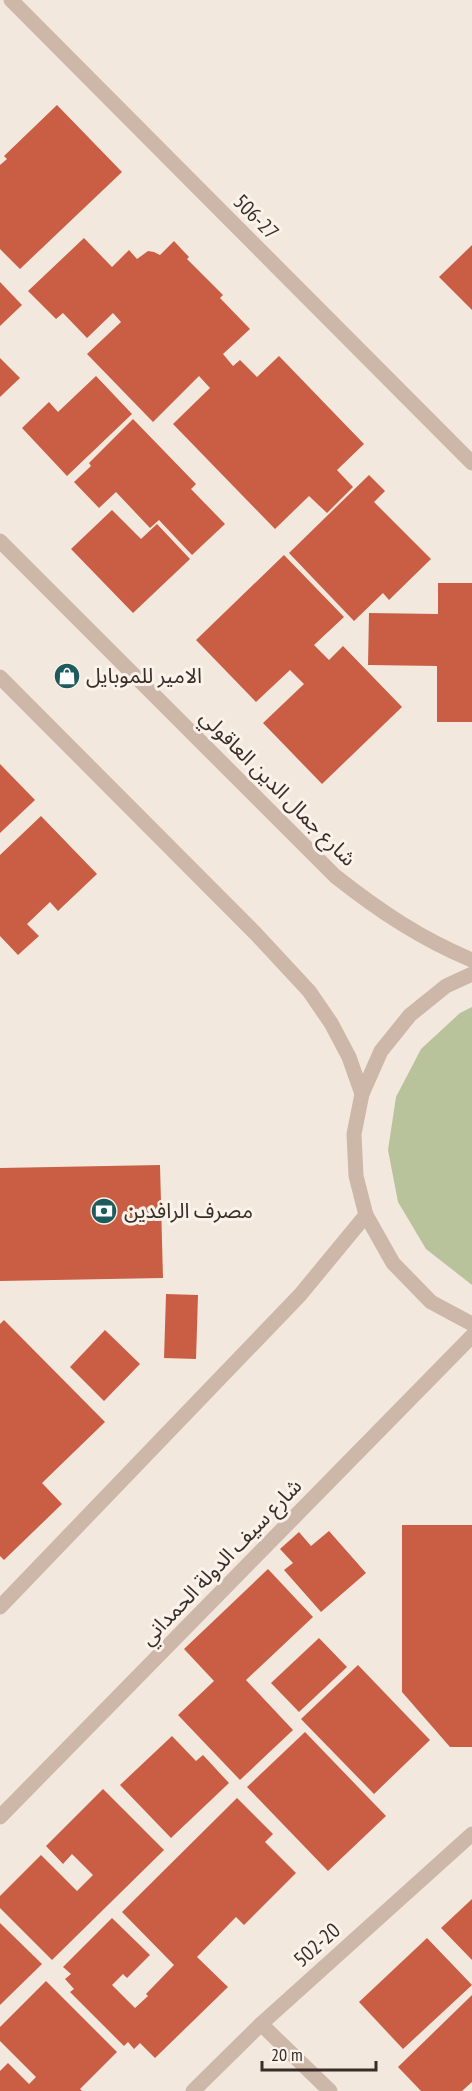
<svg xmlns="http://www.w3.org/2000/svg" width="472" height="2091" font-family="'PT Sans Narrow','Noto Sans Arabic',sans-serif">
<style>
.green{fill:#b8c39c}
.building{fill:#ca5e45}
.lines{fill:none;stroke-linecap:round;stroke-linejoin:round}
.minor{stroke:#ccb7a9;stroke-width:15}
.labels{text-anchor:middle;stroke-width:6;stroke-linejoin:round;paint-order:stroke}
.street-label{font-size:21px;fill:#392d29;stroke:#fbf2ea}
.poi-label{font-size:21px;fill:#392d29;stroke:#fbf2ea;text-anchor:start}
</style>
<rect width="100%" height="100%" fill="#f3e8dd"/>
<path class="green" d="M472,1007V1285L426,1249L398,1202L388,1150L396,1097L421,1049L460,1013Z"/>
<g class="building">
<path d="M57,105L122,172L20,269L0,249V165L7,159L4,156Z"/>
<path d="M84,238L112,267L129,250L137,259L148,251L154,252L160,255L174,241L189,257L187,259L223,295L220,298L250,329L223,354L233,366L240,360L257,377L279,356L364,444L337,470L353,487L327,513L309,496L275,529L173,424L210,388L199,376L153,422L87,354L121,322L113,313L87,338L63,313L56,319L28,291Z"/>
<path d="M472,245V310L439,277Z"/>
<path d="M0,282L22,305L0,326Z"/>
<path d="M0,358L20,378L0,397Z"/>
<path d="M96,376L132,414L67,476L22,428L49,402L58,412Z"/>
<path d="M133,419L196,484L191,489L225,524L192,555L159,520L150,528L116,492L99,508L74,482L91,466L89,463Z"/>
<path d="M369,475L385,491L374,502L431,559L389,600L383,593L354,621L289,553Z"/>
<path d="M112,510L141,539L157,524L190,559L133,613L71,549Z"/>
<path d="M284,555L344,617L314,645L329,660L343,646L402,707L322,784L263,723L304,684L290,670L256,702L196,640Z"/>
<path d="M438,583H472V722H437V666L368,665L369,613L438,614Z"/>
<path d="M0,764L35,800L0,833Z"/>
<path d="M41,816L97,874L58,911L50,902L27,924L39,936L18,955L0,936V855Z"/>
<path d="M160,1165L163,1278L0,1281V1168Z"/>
<path d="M166,1294L198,1295L196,1359L164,1358Z"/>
<path d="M4,1320L105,1422L42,1483L62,1504L4,1560L0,1556V1324Z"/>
<path d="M105,1330L140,1364L104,1401L70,1367Z"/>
<path d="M402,1525H472V1747H450L402,1692Z"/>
<path d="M329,1531L366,1573L321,1612L284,1570L293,1563L280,1549L299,1532L311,1546Z"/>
<path d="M268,1569L313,1617L246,1680L293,1730L240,1780L178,1715L214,1681L184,1649Z"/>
<path d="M319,1638L347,1667L299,1712L271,1683Z"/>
<path d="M358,1665L430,1740L374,1794L301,1719Z"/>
<path d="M305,1732L386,1816L328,1871L247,1787Z"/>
<path d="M172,1736L196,1761L203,1755L229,1783L171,1838L120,1785Z"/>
<path d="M103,1789L164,1850L52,1960L0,1908V1896L41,1855L77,1891L93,1875L72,1854L63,1864L46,1846Z"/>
<path d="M237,1798L273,1834L265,1842L296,1873L244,1925L236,1917L197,1957L228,1987L155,2058L140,2043L134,2049L128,2042L124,2046L70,1992L74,1989L65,1979L71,1974L63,1967L112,1918L150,1955L127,1978L123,1974L112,1985L135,2008L148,1996L146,1994L174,1965L122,1912Z"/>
<path d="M472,1899V1960L441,1928Z"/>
<path d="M0,1923L42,1964L0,2005Z"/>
<path d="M427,1938L472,1985L403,2049L359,2002Z"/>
<path d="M46,1981L117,2052L80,2089L82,2091H0V2071L8,2063L29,2084L36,2077L0,2041V2027Z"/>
<path d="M472,1995V2082L462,2091H421L398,2067Z"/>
</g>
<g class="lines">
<g class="minor">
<path d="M11,0L472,463"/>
<path d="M0,541L335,876C378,910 421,939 472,960"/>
<path d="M0,677L256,934L309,991L331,1023L349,1057L362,1094"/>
<path d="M472,974L446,986L410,1015L381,1051L362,1094L354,1134L356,1176L366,1215L393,1263L431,1302L472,1324"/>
<path d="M0,1607L300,1295L366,1215"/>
<path d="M0,1817L472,1336"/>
<path d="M261,2024L330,2091"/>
<path d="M193,2091L261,2024L472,1834"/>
</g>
</g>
<defs>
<symbol id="shop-disc" viewBox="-11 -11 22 22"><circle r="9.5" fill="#1d5b5c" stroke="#fbf2ea"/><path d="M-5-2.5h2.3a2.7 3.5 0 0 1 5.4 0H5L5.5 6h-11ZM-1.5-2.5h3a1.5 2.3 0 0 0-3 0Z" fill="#fff"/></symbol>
<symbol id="bank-disc" viewBox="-11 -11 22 22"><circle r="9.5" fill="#1d5b5c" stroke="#fbf2ea"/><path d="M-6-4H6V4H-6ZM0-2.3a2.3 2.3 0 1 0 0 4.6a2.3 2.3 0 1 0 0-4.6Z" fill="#fff"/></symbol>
</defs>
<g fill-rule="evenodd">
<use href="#shop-disc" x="52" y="661" width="30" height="30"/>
<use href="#bank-disc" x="89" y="1196" width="30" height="30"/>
</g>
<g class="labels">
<g class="street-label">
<text transform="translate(256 217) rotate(45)" y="7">506-27</text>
<text transform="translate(278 788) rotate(45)" y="7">شارع جمال الدين العاقولي</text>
<text transform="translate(221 1562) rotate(-46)" y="7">شارع سيف الدولة الحمداني</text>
<text transform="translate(317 1945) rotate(-42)" y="7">502-20</text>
</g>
<g class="poi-label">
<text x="86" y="683">الامير للموبايل</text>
<text x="124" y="1218">مصرف الرافدين</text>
</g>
</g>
<path d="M262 2061v9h114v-9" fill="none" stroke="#392d29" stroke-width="3"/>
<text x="271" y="2061" font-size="18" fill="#392d29" stroke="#fbf2ea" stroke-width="4.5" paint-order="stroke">20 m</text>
</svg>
